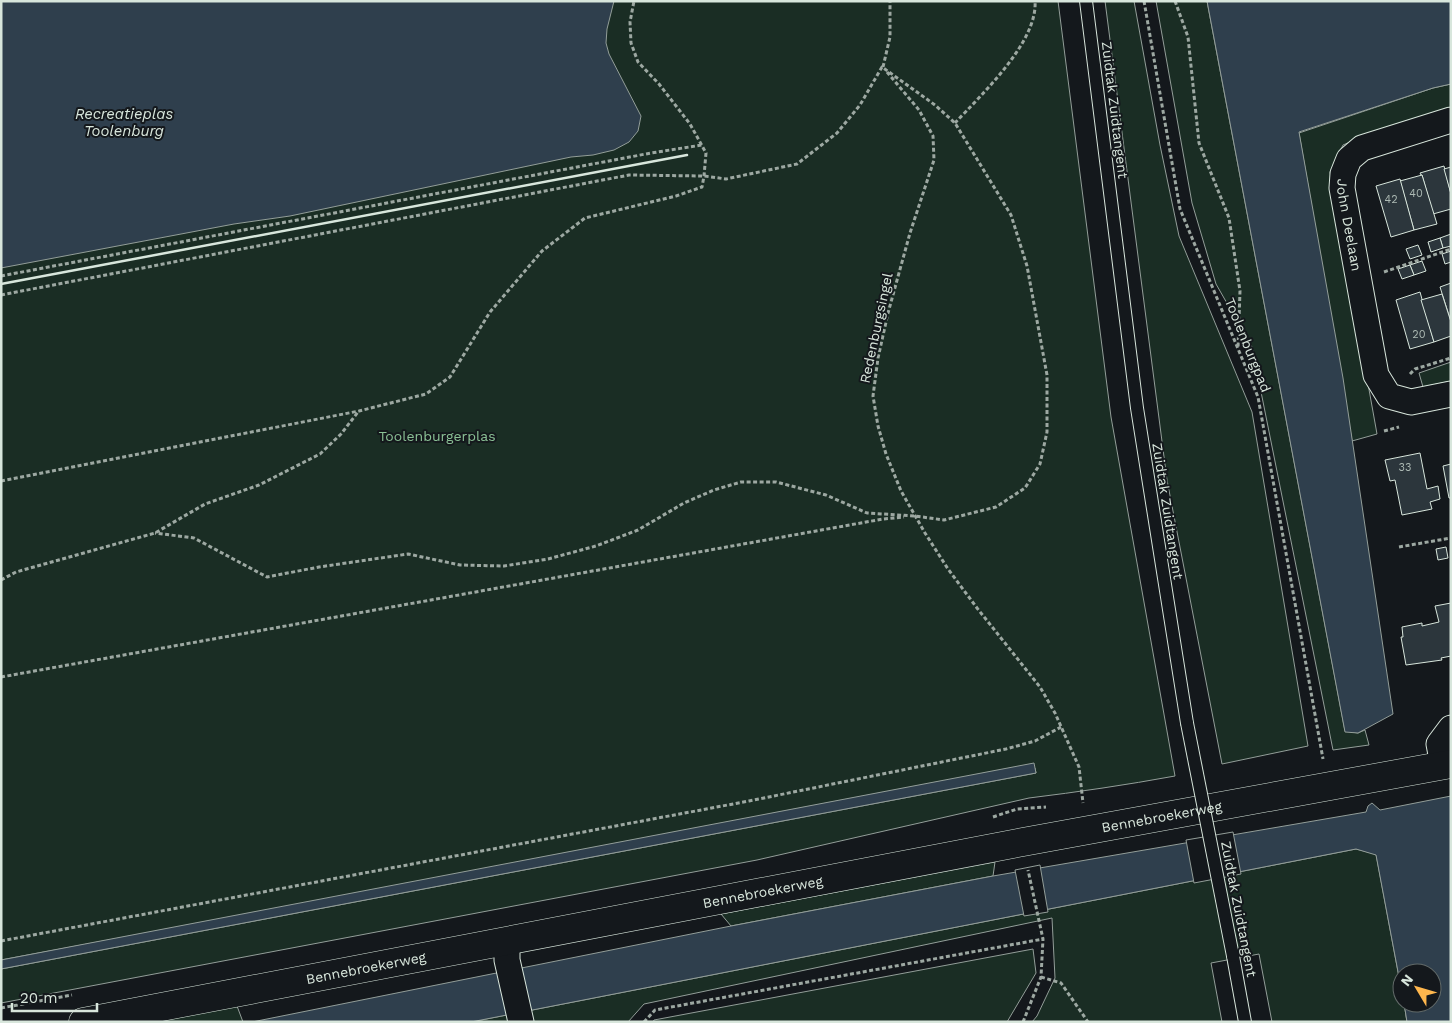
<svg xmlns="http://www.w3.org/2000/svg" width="1452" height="1023" font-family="'Work Sans',sans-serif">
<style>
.green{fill:#1a2d24;stroke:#939e99}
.water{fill:#2f3f4d;stroke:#939e99}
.pier{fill:#14181c;stroke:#939e99}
.building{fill:#2c363c;stroke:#d8e6dc}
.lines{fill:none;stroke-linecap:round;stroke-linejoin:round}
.service-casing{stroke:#d8e6dc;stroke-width:14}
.minor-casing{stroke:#d8e6dc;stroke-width:27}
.tertiary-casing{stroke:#d8e6dc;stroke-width:29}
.path{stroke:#9da8a2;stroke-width:3;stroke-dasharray:4 2.5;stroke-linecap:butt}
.service{stroke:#14181c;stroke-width:12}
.minor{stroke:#14181c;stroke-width:25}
.tertiary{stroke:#14181c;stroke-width:28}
.service-bridge-casing{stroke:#d8e6dc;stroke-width:14;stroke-linecap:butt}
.service-bridge{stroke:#14181c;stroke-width:12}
.wall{stroke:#d8e6dc;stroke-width:2.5}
.labels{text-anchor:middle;stroke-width:4;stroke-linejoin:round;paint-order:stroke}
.number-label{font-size:11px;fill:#adbab4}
.street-label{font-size:14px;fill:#d8e6dc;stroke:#14181c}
.park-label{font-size:14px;fill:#8ac095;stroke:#14181c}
.water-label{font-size:15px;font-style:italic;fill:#d8e6dc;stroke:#14181c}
</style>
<rect width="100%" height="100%" fill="#14181c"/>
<g class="green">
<path d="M1,1H1058L1111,417L1175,776C1126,785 1078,792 1029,798L757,860L1,1003V969L1036,773L1035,768L1,960Z"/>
<path d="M1105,1H1134L1160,145L1179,236L1252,412L1308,746L1222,764L1167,480Z"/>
<path d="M1156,1H1207L1345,731L1358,733L1365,730L1369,745L1333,750L1252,347L1216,284L1192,203Z"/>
<path d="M1451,84V111L1371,133L1343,145L1330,172L1377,434L1352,441L1299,133L1433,88Z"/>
<path d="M1451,362V381L1423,387L1419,373Z"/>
<path d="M1356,849L1376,854L1402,993V1003H1404L1407,1022H1272L1259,954L1211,963L1222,1022H1032L1037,1016L1055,978L1052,918L644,1004L628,1022H471Z"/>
<path d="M995,862L993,876L731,926L721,914Z"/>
<path d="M1033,949L1036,973L1007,1022H653L654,1020Z"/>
<path d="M237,1006L243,1022H155Z"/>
</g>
<g class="water">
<path d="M1,1H614L607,29L606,43L609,54L641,116L638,131L629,142L614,150L593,155L571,157L290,216L234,224L1,268Z"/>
<path d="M1207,1H1451V84L1433,88L1299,132L1343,378L1393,714L1358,733L1345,732Z"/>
<path d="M1034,763L1036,773L1,969V960Z"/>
<path d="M1451,796V1022H1407L1404,1003H1432V973H1402V993L1376,855L1356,849L471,1022H252L731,926L993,876L1366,812L1368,806L1372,803L1380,810Z"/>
</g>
<g class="pier">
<path d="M1233,832L1241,874L1194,883L1186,840Z"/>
<path d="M1040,865L1048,912L1024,916L1015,870Z"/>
</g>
<g class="building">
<path d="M1444,166L1451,194V209L1433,214L1422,175H1421L1420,173Z"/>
<path d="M1451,167V194L1444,169Z"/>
<path d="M1422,175L1437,224L1414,230L1400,181Z"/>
<path d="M1400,179L1414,230L1391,237L1376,186Z"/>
<path d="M1451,234V246L1443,248L1440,238Z"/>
<path d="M1440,238L1443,248L1431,252L1428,242Z"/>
<path d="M1418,245L1422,255L1410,259L1406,249Z"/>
<path d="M1451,251V262L1445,264L1442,254Z"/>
<path d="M1422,261L1426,271L1414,275L1410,265Z"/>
<path d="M1410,265L1414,275L1402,279L1398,269Z"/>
<path d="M1451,283V322L1440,287Z"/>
<path d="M1420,292L1434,342L1410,349L1396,300Z"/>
<path d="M1442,294L1451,322V336L1434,342L1421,300Z"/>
<path d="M1420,453L1427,489L1438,486L1440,499L1430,502L1432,509L1402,515L1395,480L1390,481L1385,460Z"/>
<path d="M1451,464V498H1449L1443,466Z"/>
<path d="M1446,547L1448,558L1438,560L1436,549Z"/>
<path d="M1451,603V656L1441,658L1442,660L1406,665L1401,637H1403L1402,627L1422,623V626L1439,622L1435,606Z"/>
</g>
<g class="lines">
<defs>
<g id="service">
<path d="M1086,1L1137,408L1187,723"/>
<path d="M1233,956L1245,1022"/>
</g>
<g id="minor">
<path id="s1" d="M1451,120L1362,148L1349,159L1343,174L1342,188L1376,375L1389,396L1411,402L1451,394"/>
<path d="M1443,765L1439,744L1451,728"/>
<path d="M507,941V960L521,1022"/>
</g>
<g id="tertiary">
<path id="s2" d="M83,1022L1023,842L1451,764"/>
</g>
</defs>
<use href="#service" class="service-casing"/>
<use href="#minor" class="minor-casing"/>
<use href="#tertiary" class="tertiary-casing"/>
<g class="path">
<path d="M1144,1L1180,209L1258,397L1323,759"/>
<path d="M1175,1L1188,37L1199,143L1229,218L1240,291L1238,349"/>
<path d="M883,67L890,37V1"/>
<path d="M887,72L919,110L933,136L934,160L910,233L888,313L878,358L873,396L878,426L886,454L901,491L925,533L948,569L977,608L1040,687L1055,713L1079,767L1083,803"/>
<path d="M955,123C981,95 1038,42 1035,1"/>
<path d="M1384,272L1451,249"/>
<path d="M1,276L651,153L702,145"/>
<path d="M1,295L629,175L704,176L726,179L797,164L837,133L860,105L882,67L935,105L955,123L1011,215L1027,266L1047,375V432L1040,464L1025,488L996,507L944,520L915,516L867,513L826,495L776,482H741L714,490L684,503L638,530L596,546L548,559L504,566L460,565L408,554L319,567L267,577L194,538L155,533"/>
<path d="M1410,374L1415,369L1451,358"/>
<path d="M1384,431L1399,427"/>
<path d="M1,481L359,411L426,394L450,377L490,312L542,251L585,218L676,196L702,187L704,176L706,153L690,124L659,84L638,62L631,43L630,22L634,1"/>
<path d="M1399,547L1451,538"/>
<path d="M1,580L16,572L155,533L205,504L259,485L320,454L341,434L358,412"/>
<path d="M1,677L883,519L904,517"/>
<path d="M993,817L1017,809L1046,807"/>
<path d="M1,941L749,801L1006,749L1035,741L1061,727"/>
<path d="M1041,977L1061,983L1088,1022"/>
<path d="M1,1008L72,995"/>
<path d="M644,1022L655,1010L1043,939"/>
<path d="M1023,1022L1041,977L1043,939L1028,870"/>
</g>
<use href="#service" class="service"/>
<use href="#minor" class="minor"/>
<use href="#tertiary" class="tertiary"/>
<defs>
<path id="service-bridge" d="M1187,723L1233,956"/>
</defs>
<use href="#service-bridge" class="service-bridge-casing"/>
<use href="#service-bridge" class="service-bridge"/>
<path class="wall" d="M1,284L687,155"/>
</g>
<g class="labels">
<g class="number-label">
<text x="1416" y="197">40</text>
<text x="1391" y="203">42</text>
<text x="1419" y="338">20</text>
<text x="1405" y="471">33</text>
</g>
<g class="street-label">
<text transform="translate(1115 110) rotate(83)" y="5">Zuidtak Zuidtangent</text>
<text dy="5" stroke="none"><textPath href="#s1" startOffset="178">John Deelaan</textPath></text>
<text transform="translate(876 328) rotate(-78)" y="5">Redenburgsingel</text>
<text transform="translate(1248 345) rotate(68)" y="5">Toolenburgpad</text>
<text transform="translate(1168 511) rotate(81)" y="5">Zuidtak Zuidtangent</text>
<text dy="5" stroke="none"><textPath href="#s2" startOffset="1098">Bennebroekerweg</textPath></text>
<text dy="5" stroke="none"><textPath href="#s2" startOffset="692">Bennebroekerweg</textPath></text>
<text transform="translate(1239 909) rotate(79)" y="5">Zuidtak Zuidtangent</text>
<text dy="5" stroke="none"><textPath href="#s2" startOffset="288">Bennebroekerweg</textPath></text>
</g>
<g class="park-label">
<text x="437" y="441">Toolenburgerplas</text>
</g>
<g class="water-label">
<text x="124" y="119">Recreatieplas<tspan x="124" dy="17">Toolenburg</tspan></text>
</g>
</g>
<rect width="1452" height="1023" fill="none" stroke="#d8e6dc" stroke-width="5"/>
<g transform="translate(1417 988) rotate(308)"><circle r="24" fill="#14181c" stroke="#626a69"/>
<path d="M0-4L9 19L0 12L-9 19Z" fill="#ffb74d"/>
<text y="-8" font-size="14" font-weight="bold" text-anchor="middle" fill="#d8e6dc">N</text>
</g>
<path d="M12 1003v8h85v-8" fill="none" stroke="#d8e6dc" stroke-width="2.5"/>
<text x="20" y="1003" font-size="15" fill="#d8e6dc" stroke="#14181c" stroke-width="4" paint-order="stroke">20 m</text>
</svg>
